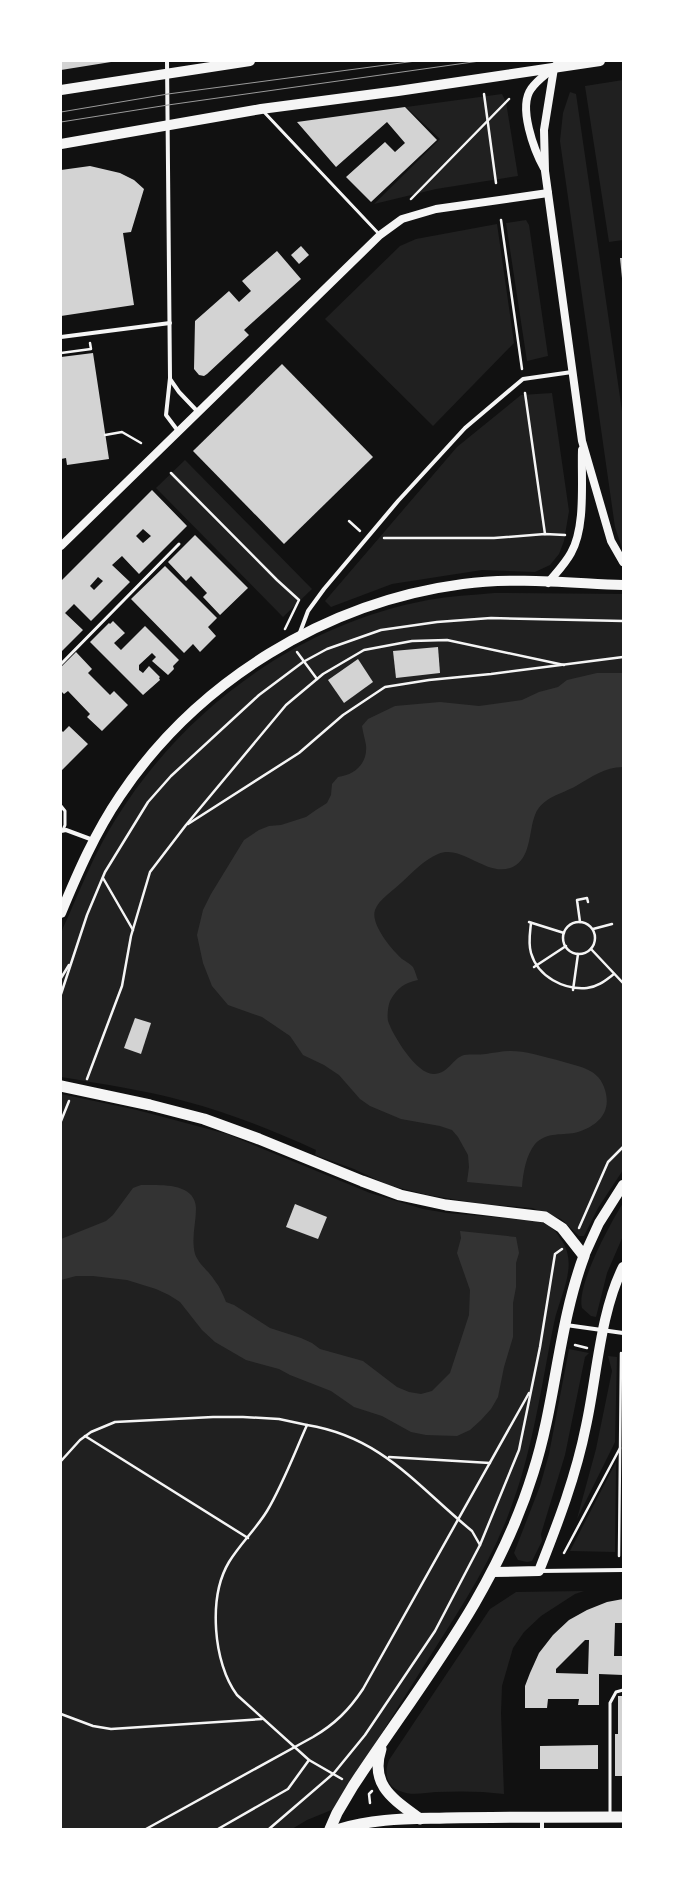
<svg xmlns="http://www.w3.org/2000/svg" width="684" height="1890" font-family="'Golos Text',sans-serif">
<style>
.green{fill:#202020}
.water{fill:#333}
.building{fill:#d3d3d3;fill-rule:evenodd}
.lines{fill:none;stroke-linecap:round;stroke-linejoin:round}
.path{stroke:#f5f5f5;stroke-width:2.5}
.service{stroke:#f5f5f5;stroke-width:3}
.minor{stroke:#f5f5f5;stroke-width:4}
.secondary{stroke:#f5f5f5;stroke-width:8}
.primary{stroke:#f5f5f5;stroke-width:10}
.trunk{stroke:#f5f5f5;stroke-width:11}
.tram{stroke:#9a9a9a;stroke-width:1}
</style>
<rect width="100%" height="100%" fill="#111"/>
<g class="green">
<path d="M623,80V240L609,242L585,86Z"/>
<path d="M570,92L576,94L623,418V551L615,527L560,141L563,113Z"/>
<path d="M502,94L506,102L518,176L436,189L374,204L440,139L406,107Z"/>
<path d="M526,220L529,225L548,356L527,361L506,223Z"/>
<path d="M497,224L514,343L433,426L325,319L400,246L416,239Z"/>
<path d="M552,393L569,511L564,541L559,554L550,565L535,572L482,570L392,584L331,607L325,601L457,447L521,395Z"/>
<path d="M185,460L312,589L283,617L156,488Z"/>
<path d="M494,593L623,594V1170L598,1208L584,1236H579L561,1219L532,1208L482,1204L428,1195L388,1185L354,1169L315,1155L316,1150C274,1131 230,1113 184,1101C144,1090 102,1084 61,1077C61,1043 61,1009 61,974C61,962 59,946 61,934C63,926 68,918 71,910C81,887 91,863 103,841C170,719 290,626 428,600C450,596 472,595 494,593Z"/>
<path d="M61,1094L137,1110L227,1134L370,1193L423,1209L447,1213L537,1221C548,1224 554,1228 560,1238C580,1264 560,1294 554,1323C541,1387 533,1451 509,1513C488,1569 454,1618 422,1669C393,1715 364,1762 334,1809L307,1820L292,1829H61Z"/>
<path d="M623,1203V1236L607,1273L596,1317L591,1316L582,1308C576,1286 611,1222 623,1203Z"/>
<path d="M569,1349L589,1353L585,1357L565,1455L541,1534L542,1541L532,1561L527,1562L518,1560L514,1553L540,1486L549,1454Z"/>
<path d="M608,1356L617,1357L615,1442L577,1519L596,1449L612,1371Z"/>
<path d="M616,1462L615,1552L570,1551Z"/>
<path d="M584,1591L575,1594L541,1616L524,1632L513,1648L502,1686L501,1713L504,1794C482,1791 459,1791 436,1792C424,1793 411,1796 400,1791C386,1786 384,1772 389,1760L490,1609L516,1592Z"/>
</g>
<g class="water">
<path d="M597,673H623V767C604,767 592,777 576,786C562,794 542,797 535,815C529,830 531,855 516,865C490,882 463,843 438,854C424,860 413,872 402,882C394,890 379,899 375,910C370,924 392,950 402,959C405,961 409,963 412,966C415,969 416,976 418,980C404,983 397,988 390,1001C388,1006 387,1015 388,1021C393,1036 417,1075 434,1074C448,1074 453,1058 464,1055C471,1054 479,1055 486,1054C493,1053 502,1051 510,1051C526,1051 541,1056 557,1060C575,1066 597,1067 604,1087C613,1111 599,1125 578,1132C563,1136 547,1131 535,1144C526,1155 523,1173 522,1187L467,1182L469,1167L468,1155L458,1137L452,1130L440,1126L401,1119L370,1106L360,1099L339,1075L324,1065L303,1055L290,1036L262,1017L228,1005L212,986L203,963L197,935L203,910L211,894L244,840L259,830L269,826L281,825L306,817L316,810L327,803L331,795L332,784L338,777C354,775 368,764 366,745C365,739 363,733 362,726L368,719L395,706L440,702L479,706L522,700L539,692L558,687L567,680Z"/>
<path d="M141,1185C160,1185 195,1182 196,1208C196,1224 191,1238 195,1254C199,1265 209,1271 215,1281C220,1287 223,1295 226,1302L234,1305L270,1328L301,1338L312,1343L320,1349L363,1361L397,1387L409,1392L421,1394L432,1391L450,1373L469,1315L470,1290L457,1253L461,1238L460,1231L516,1237L519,1253L516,1263V1287L513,1303V1337L504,1367L498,1397L491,1409L481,1420L470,1430L457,1436L426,1435L411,1432L382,1416L354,1407L331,1391L290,1375L279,1369L246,1360L215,1342L202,1330L180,1302L169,1295L156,1289L127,1280L93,1276H76L61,1280V1239L106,1221L113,1215L133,1188Z"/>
</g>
<g class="building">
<path d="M61,61H111V62L61,70Z"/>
<path d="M405,107L437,140L371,202L346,177L385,142L395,152L405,143L387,122L336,167L297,122Z"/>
<path d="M90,166L120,173L134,180L144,189L131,232L123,233L134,305L61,316V170Z"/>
<path d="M301,246L309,255L299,264L291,255Z"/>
<path d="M277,251L301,279L244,330L249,335L207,374L204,376L199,375L194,369L195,321L229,291L239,302L251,291L242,281Z"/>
<path d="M620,258H623V278H622Z"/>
<path d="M93,353L109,459L67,465L66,458L61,459V357Z"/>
<path d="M282,364L373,457L284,544L193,451Z"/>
<path d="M152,490L187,526L139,574L122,556L112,565L130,582L91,621L74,604L65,613L83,630L61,652V581ZM143,529L151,536L143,543L136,536ZM98,577L103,581L94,590L90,586Z"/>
<path d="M195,535L248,588L220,615L203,597L207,593L191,576L186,581L168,562Z"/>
<path d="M165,566L217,618L208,627L216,636L200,652L193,644L184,653L131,599Z"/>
<path d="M113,621L125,633L114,643L121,650L145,626L179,660L173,666L174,669L168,675L152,661L156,657L152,653L139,665V670L143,673L149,666L160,677L159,678L160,680L143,695L90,642L109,623L110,624Z"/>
<path d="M438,647L440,673L396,678L393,651Z"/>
<path d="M76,652L92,669L88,673L110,695L114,691L128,705L102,731L87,717L90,714L68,691L64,694L61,691V667Z"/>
<path d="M358,659L373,682L344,703L328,680Z"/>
<path d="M69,726L88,744L61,771V730L63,732Z"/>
<path d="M135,1018L151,1023L141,1054L124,1048Z"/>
<path d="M295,1204L327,1217L318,1239L286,1227Z"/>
<path d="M623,1599V1623H615L614,1656H623V1675L599,1674V1705H578L579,1699H548L547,1708H525V1686L530,1673L539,1653L553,1635L569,1620L587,1610L607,1602ZM585,1640H589L588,1674L556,1673V1669Z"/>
<path d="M618,1696H623V1776H615V1734H618Z"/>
<path d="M598,1745V1769H540V1746Z"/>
</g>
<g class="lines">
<g class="path">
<path d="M484,94L496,183"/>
<path d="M411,199L509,99"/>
<path d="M501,220L522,369"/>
<path d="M61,353L91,349L90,343"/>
<path d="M525,393L545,534"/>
<path d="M105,435L122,432L141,443"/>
<path d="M171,473L277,580L299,600L285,629"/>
<path d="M349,521L360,531"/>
<path d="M384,538H494L545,534L565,535"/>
<path d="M297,652L317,679"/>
<path d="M188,824L299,753L343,715L385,687L429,680L491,674L623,657"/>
<path d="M103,878L133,930"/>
<circle cx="579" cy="938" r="16"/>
<path d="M529,922L564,933"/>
<path d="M580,922L577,900L587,898L588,902"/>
<path d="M531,923C530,933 528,943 531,953C538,977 564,990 587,988C598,987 606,980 614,974"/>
<path d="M593,929L612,924"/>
<path d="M591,949L623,983"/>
<path d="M534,967L566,946"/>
<path d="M61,978L69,965"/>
<path d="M573,990L578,954"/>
<path d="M61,994L87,915L105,872L148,802L171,776L259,695L303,662L327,649L381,630L437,622L491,618L623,621"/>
<path d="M87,1079L122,986L131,936L150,872L186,825L286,705L323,674L364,650L412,641L447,640L564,665"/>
<path d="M61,1121L69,1101"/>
<path d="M579,1228L608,1162L623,1147"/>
<path d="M575,1345L587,1348"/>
<path d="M85,1436L248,1538"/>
<path d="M389,1457L490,1463"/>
<path d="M61,1461L80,1440L91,1432L115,1422L213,1417H243L279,1419L307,1425"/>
<path d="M564,1553L620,1448"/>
<path d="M619,1556L621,1353"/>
<path d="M61,1714L93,1726L111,1729L262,1719"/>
<path d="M342,1779L309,1760L237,1695C213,1663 208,1597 229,1562C240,1544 256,1529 267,1511C283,1484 294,1454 307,1425C382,1437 417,1486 472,1531L480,1545"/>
<path d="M370,1803L369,1794L372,1791"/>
<path d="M146,1829L313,1737C335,1724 349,1710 363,1689L529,1393"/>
<path d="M218,1829L288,1789L309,1760"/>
<path d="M269,1829L334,1773L365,1735L435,1631L480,1545L519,1450L540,1347L555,1254L562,1249"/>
</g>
<g class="service">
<path d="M263,111L380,235"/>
<path d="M61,664L179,544"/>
<path d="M61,806L65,811V825L63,830"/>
<path d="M610,1815V1703L616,1692L623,1690"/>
</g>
<g class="minor">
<path d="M167,61L170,378L166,415L178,431"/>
<path d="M61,337L170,323"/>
<path d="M170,379L179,392L198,412"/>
<path d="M299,635L308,611L324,589L398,501L465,428L523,379L572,372"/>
<path d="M61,831L66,830L93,840"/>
<path d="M566,1325L623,1333"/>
<path d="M540,1571L623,1570"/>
<path d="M542,1818V1829"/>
</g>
<g class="secondary">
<path d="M554,68L544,130L545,171L582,441L611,541L623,562"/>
<path d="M544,168C534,150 518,107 531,89C538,78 552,71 560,61"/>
<path d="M61,546L380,235L402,219L436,209L548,193"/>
<path d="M548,583C556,573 565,564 571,553C586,526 581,481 582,450"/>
</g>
<g class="primary">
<path d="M61,90L250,61"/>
<path d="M61,144L261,109L398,91L600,61"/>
<path d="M61,913C78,872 95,833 120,796C197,681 326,602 463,584C516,577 570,583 623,585"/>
<path d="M584,1256L599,1223L623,1185"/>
<path d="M493,1572L539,1571C558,1523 576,1476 586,1426C597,1376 600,1313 623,1267"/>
</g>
<g class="trunk">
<path d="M61,1086L150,1105L204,1119L259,1139L362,1181L400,1195L446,1205L545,1217L562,1228L584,1256C558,1326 556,1402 533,1473C496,1593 421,1683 353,1786L337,1813L330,1829"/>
<path d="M381,1749C369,1786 395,1800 420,1819"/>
<path d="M340,1829C374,1818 411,1819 446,1818C505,1817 564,1817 623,1817"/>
</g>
<g class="tram">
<path d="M61,112L168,94L416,61"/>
<path d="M61,122L168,105L480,61"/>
</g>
</g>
<rect width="684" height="1890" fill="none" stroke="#ffffff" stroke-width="124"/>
</svg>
